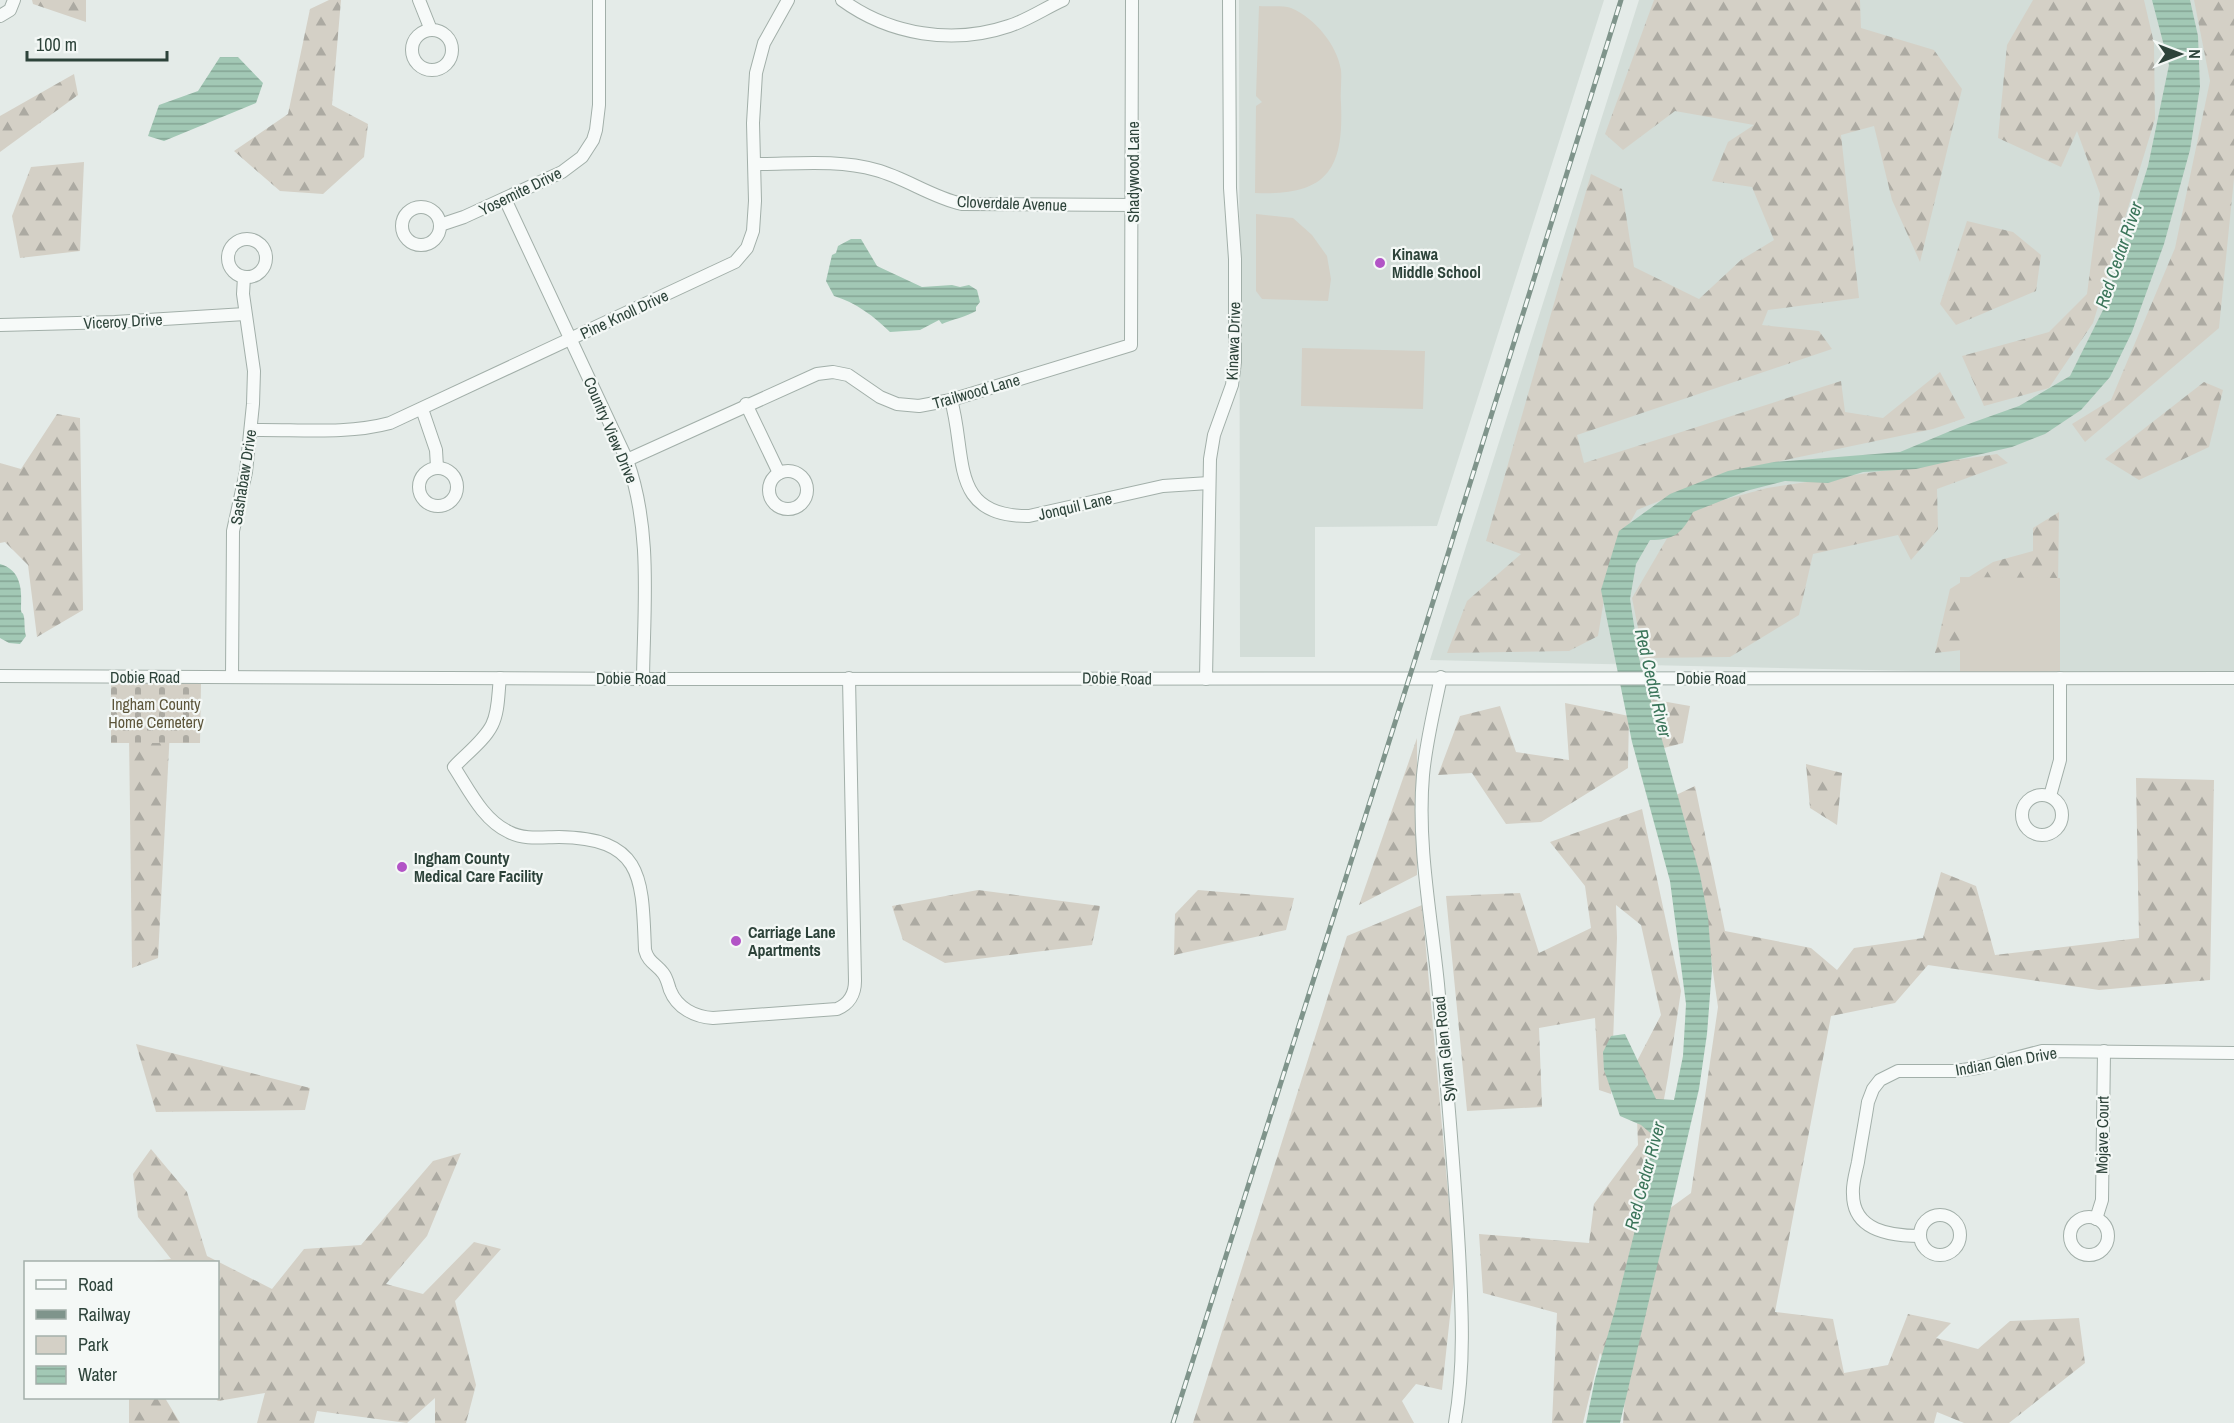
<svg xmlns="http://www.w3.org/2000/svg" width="2234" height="1423" font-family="'Archivo Narrow',sans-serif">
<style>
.built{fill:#d3ddd8}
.forest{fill:url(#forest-firs)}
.cemetery{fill:url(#cemetery-stones)}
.park{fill:#d4d0c6}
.water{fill:url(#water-rules)}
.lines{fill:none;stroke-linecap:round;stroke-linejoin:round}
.minor-casing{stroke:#a2afa9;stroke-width:14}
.minor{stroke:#f7faf9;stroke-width:12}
.rail-casing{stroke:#7f948b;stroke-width:5}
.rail{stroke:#f4f8f6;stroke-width:3;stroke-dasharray:9;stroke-linecap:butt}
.poi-dot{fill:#b254c6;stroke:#f4f8f6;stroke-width:2}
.labels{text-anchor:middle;stroke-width:4.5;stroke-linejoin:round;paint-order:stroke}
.street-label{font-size:16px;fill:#2d433a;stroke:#f4f8f6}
.poi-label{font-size:16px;font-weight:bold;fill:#2d433a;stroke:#f4f8f6;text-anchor:start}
.park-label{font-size:16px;fill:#5d563b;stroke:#f4f8f6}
.water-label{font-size:18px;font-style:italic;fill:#3a7459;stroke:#f4f8f6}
</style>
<defs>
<pattern id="forest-firs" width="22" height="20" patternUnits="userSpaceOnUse" patternTransform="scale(1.5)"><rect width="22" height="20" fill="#d4d0c6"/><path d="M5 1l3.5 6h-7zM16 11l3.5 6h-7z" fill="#acaaa2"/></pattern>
<pattern id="cemetery-stones" width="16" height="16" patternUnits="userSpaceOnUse" patternTransform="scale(1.5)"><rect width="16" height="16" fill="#d4d0c6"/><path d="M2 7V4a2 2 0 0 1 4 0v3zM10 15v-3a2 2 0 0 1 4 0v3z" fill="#acaaa2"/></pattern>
<pattern id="water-rules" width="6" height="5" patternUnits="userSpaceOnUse" patternTransform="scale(1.5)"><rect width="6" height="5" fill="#a2c8b5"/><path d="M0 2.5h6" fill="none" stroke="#84a494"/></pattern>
</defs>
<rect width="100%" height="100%" fill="#e4ebe8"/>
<g class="built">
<path d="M1239,0H1604L1437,526L1315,527V657H1240Z"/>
<path d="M1639,0H2234V671L2060,673V578H1960V672L1430,660Z"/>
</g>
<g class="forest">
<path d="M32,0H86V22L33,4Z"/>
<path d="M329,0H341L332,105L368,124L364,157L323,194L280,191L234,151L288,114L310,9Z"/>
<path d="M1654,0H1860L1861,28L1934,50L1962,89L1920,262L1892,200L1874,126L1841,135L1859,298L1768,310L1762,325L1819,331L1832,349L1577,435L1584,463L1841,381L1845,412L1883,418L1940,372L1965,418L1933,429L1733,471L1637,510L1611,557L1598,636L1569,651L1447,653L1467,601L1521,554L1486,541L1591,174L1622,189L1634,267L1699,299L1741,260L1774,240L1752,187L1712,181L1728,142L1754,125L1675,111L1623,150L1605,134Z"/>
<path d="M2033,0H2144L2154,43L2155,119L2093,323L2049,388L1984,406L1962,356L2049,332L2087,294L2100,194L2077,131L2061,167L1998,138L2007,45Z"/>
<path d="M2194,0H2234V178L2219,328L2085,442L2072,424L2111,400L2175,248L2210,81Z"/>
<path d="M74,74L78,95L0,152V116Z"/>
<path d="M84,162L80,251L20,258L12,216L31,167Z"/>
<path d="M1967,221L2013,232L2041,255L2036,291L1956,325L1940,304Z"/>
<path d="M2204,382L2223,390L2209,447L2139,480L2105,459Z"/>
<path d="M57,414L80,418L83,610L37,637L28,565L5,542L0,543V463L21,469Z"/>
<path d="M1997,454L2008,463L1937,489L1938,529L1911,560L1898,535L1813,554L1799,615L1730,657L1644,658L1632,598L1683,511L1767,488Z"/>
<path d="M2059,512L2058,585L1990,647L1935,653L1950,589L1993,562L2033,551V528Z"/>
<path d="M1650,699L1690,706L1683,743L1660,749Z"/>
<path d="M1565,703L1629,716L1628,768L1541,822L1506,824L1472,773L1438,775L1460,716L1500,706L1516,752L1569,760Z"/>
<path d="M170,730L158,958L132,968L129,734Z"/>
<path d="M1417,738V875L1359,905Z"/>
<path d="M1806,764L1842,773L1837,825L1810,808Z"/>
<path d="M2136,778L2214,780L2210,980L2099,990L1928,965L1895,1003L1831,1016L1775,1312L1833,1319L1844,1373L1888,1365L1908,1314L1951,1323L1936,1338L1978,1349L2010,1321L2079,1318L2085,1363L2009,1423H1964L1937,1412L1934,1423H1623L1625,1396L1600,1353L1583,1423H1552L1557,1313L1483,1293L1479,1234L1589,1243L1594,1204L1638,1145L1635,1065L1661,1015L1641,925L1616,905L1617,938L1611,1094L1599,1090L1595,1018L1539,1028L1542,1107L1467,1111L1446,896L1520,893L1539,953L1591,928L1585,886L1550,842L1642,809L1681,991L1668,1077L1640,1230L1691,1193L1718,1007L1701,889L1674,796L1695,786L1725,931L1811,948L1837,970L1854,948L1923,938L1941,872L1976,886L1995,955L2139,938Z"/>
<path d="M978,890L1100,906L1092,945L945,963L903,940L892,906Z"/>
<path d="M1198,890L1294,898L1286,930L1174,955L1175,914Z"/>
<path d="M1422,905L1455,1270L1442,1390L1416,1384L1402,1401L1414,1423H1193L1347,936Z"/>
<path d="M136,1044L310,1088L305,1110L156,1112Z"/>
<path d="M151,1149L187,1192L207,1256L272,1289L304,1249L361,1245L433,1161L461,1153L427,1236L386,1284L423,1294L474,1242L501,1249L455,1301L476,1385L466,1423H435V1398L407,1423L317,1411L314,1423H257L265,1393L218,1401L215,1398H218V1262H143L171,1259L138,1217L133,1174Z"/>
<path d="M129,1398H165L180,1423H129Z"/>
</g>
<path class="cemetery" d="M111,682L201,683L200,743H111Z"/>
<g class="park">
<path d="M1259,6C1268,7 1282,5 1291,8C1315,18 1337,45 1341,70C1342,81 1340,92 1341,103C1344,171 1326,196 1255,193L1256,106L1262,102L1256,96Z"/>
<path d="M1256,214L1293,218L1312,235L1327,256L1331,279L1328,301L1262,299L1256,291Z"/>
<path d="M1302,348L1425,351L1423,409L1301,406Z"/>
<path d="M1960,577L2060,578V673L1960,672Z"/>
</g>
<g class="water">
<path d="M2152,0H2190L2198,36L2200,87L2190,150L2164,244L2132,332L2110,377L2081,410L2045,434L2012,447L1916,469L1863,472L1828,483L1785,481L1746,491L1693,512C1682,533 1675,540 1650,540L1636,564L1630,599L1639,658L1700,875L1708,917L1712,969L1707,1034L1699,1089L1620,1423H1586L1595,1379L1615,1310L1640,1210L1635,1191L1654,1136L1641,1125L1620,1116L1604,1070L1603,1052L1611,1036L1625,1034L1656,1099L1674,1100L1683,1056L1686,1004L1670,881L1632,742L1601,590L1619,531L1670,494L1728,471L1774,462L1900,452L1960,427L2019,406L2070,376L2103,310L2148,166L2169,65Z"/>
<path d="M220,57H238L263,83L256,103L164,141L148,136L159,105L198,91Z"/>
<path d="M851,239H861L877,266L922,287L952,285L960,287L969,285L977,290L980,302L976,307V311C966,317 953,319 942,324L939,320L920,330L890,332C875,317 855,302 834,296L826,281L832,255L836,253L838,246Z"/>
<path d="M0,564C21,570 22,589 21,608C21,616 23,610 24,617C25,623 24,629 26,636L20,644L9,643L0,638Z"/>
</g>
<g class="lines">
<defs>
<g id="minor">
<path d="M419,0L431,30"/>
<path d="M842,0C890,35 953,45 1009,26C1028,20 1045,8 1063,0"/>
<path d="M0,16L10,10L14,0"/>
<circle cx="432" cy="50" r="20"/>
<path d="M755,164C794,164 838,159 876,170C906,178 931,197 962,204L1133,205"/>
<path d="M505,199L627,460C652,529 644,606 643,678"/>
<circle cx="421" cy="226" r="19"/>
<path d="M440,225L464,217L562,172L582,157L593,140L596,130L599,105V0"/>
<circle cx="247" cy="258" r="19"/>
<path d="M0,325L115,322L245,314"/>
<path d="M951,400C967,455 948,517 1029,516L1163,486L1209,483"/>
<path d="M746,404L779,473"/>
<path d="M422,409L436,450L437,467"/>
<path d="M251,430C297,429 345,435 390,423L735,262L747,248L753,231L755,201L753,123L756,73L764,43L788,0"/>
<path d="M627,460L817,374L833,372L848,375L880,397L897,404L919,406L951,400L1131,345L1132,0"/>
<circle cx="438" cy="487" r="19"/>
<circle cx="788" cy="490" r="19"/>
<path d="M0,676L657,679L2234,678"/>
<path d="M232,677L233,531L246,472L253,404L254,371L243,294L244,277"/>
<path d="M1441,677C1434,710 1426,742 1423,775C1417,844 1431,915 1438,984C1446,1073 1454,1162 1459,1251C1462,1309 1465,1366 1455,1423"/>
<path d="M500,678C498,693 499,711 492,725C484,741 466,754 454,767C469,790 483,820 509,832C524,840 543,837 559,837C645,838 642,880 645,950C648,962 656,964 663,973C667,978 668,984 670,990C677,1008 695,1017 713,1018L837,1009C849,1004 855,994 855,981L849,678"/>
<path d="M1206,679L1210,459L1214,435L1232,385L1235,362V259L1230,188L1229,0"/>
<circle cx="2042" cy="815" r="20"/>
<path d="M2050,796L2060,760V678"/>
<circle cx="1940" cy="1235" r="20"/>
<circle cx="2089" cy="1236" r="19"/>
<path d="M2096,1219L2102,1200L2104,1051"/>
<path d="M1920,1236C1891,1236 1853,1231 1853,1194C1852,1184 1856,1172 1858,1162C1861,1142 1865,1122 1868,1102L1873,1089L1880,1080L1898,1071H1955L1977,1068L2042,1051L2234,1053"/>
</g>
</defs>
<use href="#minor" class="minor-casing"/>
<use href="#minor" class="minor"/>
<defs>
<path id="rail" d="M1173,1423L1413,666L1621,0"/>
</defs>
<use href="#rail" class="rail-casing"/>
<use href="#rail" class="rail"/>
</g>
<g class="poi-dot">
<circle cx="1380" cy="263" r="6"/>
<circle cx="402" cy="867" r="6"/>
<circle cx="736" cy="941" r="6"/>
</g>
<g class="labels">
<g class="street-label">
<text transform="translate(1133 172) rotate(-90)" y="6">Shadywood Lane</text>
<text transform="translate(520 191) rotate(-26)" y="6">Yosemite Drive</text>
<text transform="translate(1012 203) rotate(2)" y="6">Cloverdale Avenue</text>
<text transform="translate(624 314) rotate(-25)" y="6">Pine Knoll Drive</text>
<text transform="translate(123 321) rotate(-3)" y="6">Viceroy Drive</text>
<text transform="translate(1233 341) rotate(-88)" y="6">Kinawa Drive</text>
<text transform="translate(976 391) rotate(-16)" y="6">Trailwood Lane</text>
<text transform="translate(611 430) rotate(67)" y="6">Country View Drive</text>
<text transform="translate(243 477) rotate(-81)" y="6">Sashabaw Drive</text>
<text transform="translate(1075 506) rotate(-13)" y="6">Jonquil Lane</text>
<text x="145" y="683">Dobie Road</text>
<text x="631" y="684">Dobie Road</text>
<text transform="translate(1117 678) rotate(1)" y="6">Dobie Road</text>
<text x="1711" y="684">Dobie Road</text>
<text transform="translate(1444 1049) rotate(-96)" y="6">Sylvan Glen Road</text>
<text transform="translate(2006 1061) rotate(-10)" y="6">Indian Glen Drive</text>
<text transform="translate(2102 1135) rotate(-89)" y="6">Mojave Court</text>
</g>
<g class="poi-label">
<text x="1392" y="260">Kinawa<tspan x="1392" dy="18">Middle School</tspan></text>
<text x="414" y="864">Ingham County<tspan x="414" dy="18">Medical Care Facility</tspan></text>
<text x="748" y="938">Carriage Lane<tspan x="748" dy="18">Apartments</tspan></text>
</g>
<g class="park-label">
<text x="156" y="710">Ingham County<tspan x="156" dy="18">Home Cemetery</tspan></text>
</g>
<g class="water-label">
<text transform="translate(2119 255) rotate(-71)" y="6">Red Cedar River</text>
<text transform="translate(1653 683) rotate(77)" y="6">Red Cedar River</text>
<text transform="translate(1645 1176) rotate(-75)" y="6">Red Cedar River</text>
</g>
</g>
<rect x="24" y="1261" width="195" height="138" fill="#f4f8f6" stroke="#a4b0ab" stroke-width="1.5"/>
<rect x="36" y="1280" width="30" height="9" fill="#f7faf9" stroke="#a4b0ab" stroke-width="1.5"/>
<text x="78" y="1291" font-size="18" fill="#2d433a">Road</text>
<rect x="36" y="1310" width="30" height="9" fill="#7f948b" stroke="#a4b0ab" stroke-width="1.5"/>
<text x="78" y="1321" font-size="18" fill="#2d433a">Railway</text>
<rect x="36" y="1336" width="30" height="18" fill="#d4d0c6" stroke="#a4b0ab" stroke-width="1.5"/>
<text x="78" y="1351" font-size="18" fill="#2d433a">Park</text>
<rect x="36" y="1366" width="30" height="18" fill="url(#water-rules)" stroke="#a4b0ab" stroke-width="1.5"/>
<text x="78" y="1381" font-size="18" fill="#2d433a">Water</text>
<g transform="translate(2180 54) rotate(90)" stroke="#f4f8f6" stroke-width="4.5" paint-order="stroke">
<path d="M0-4.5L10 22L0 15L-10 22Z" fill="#2d433a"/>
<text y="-9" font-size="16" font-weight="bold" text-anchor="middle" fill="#2d433a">N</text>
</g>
<path d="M27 51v9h140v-9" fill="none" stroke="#2d433a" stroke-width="3"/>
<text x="36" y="51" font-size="18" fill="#2d433a" stroke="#f4f8f6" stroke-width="4.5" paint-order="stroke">100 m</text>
</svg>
